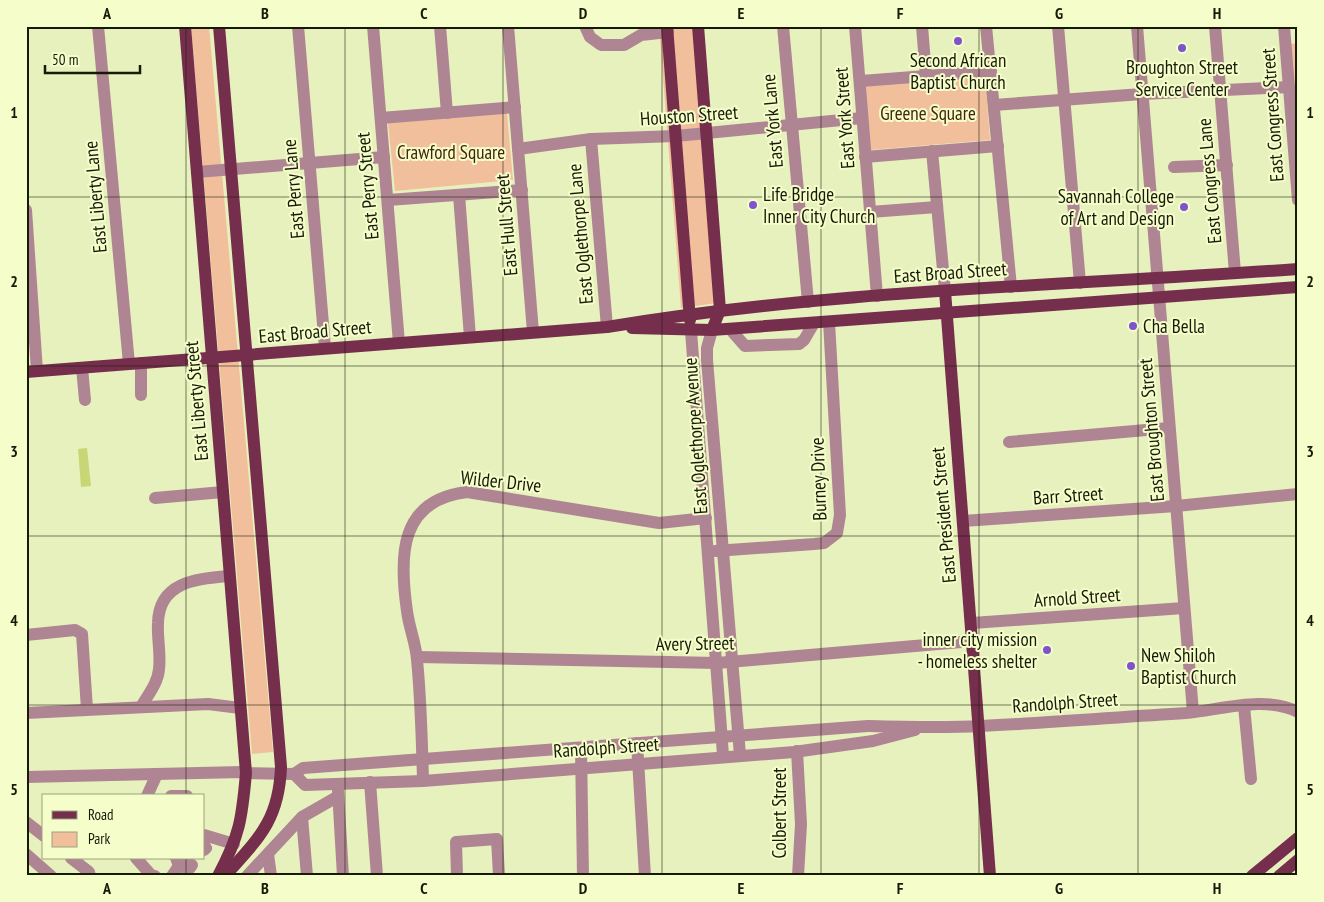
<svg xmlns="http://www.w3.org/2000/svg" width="1324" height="902" font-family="'PT Sans Narrow',sans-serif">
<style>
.green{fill:#f2bf9c}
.water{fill:#c8d676}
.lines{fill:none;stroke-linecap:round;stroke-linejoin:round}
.minor{stroke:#af8593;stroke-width:12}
.major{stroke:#752f4d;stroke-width:12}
.grid{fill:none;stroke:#171a07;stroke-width:1;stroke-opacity:0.55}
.poi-dot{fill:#7e53cc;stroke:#f5feca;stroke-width:2}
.labels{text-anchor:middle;stroke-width:4;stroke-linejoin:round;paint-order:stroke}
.poi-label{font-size:19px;fill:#171a07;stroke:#f5feca;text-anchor:start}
.park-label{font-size:19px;fill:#44240b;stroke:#f5feca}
.street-label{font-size:19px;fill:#171a07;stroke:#f5feca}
.neatline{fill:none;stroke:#171a07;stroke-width:2}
.grid-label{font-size:16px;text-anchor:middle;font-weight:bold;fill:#171a07}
</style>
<rect width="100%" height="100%" fill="#e7f1bd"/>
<g class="green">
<path d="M191,26H209L273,752L252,754Z"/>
<path d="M659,26H700L724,302L681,308Z"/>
<path d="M1298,43V128L1290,44Z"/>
<path d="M985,76L990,140L870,150L865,86Z"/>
<path d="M507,113L513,180L395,191L388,123Z"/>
</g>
<path class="water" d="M87,448L91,486L81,487L78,449Z"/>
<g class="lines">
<g class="minor">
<path d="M98,26L129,364"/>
<path d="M298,26L325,348"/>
<path d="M373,26L399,343"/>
<path d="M440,26L447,113"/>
<path d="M508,26L533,332"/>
<path d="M585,26L590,37L601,45H624L641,35L668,32"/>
<path d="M783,26L808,302"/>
<path d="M855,26L877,296"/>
<path d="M922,26L926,76"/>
<path d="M986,26L1011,287"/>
<path d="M1058,26L1080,283"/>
<path d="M1137,26L1193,712"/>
<path d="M1215,26L1235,273"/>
<path d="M1284,26L1298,200"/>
<path d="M861,81L991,71"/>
<path d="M994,105L1142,94L1289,87"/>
<path d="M381,118L515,107"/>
<path d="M591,139L607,327"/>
<path d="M518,149L591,139L676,136L862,118"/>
<path d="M932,151L945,291"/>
<path d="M865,157L998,146"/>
<path d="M1174,167L1227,165"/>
<path d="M197,172L384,157"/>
<path d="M459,195L470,337"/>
<path d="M388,200L522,190"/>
<path d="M26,210L37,371"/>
<path d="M870,212L937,207"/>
<path d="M730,329L745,346L799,344L804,340L814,323"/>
<path d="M712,330L707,348V360L740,755"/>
<path d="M691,331L723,755"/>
<path d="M141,363V395"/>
<path d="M82,368L85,400"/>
<path d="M1009,442L1169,428"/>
<path d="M155,498L223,492"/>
<path d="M963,521L1176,506L1298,494"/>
<path d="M715,551L814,544L824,543L837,533L840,515L829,322"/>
<path d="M972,623L1184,608"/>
<path d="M26,635L75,630L82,634L87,709"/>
<path d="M417,657L717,663L973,641"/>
<path d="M1244,706L1251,779"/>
<path d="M141,707C148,695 158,683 159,669C161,654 157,638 158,623C159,581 197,579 229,576"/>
<path d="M26,713L208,704L240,708"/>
<path d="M637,743L645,876"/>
<path d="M581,748L583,876"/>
<path d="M797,751L801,824L798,876"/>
<path d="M294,774L305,785L423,781L794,752L873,741L915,730"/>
<path d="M26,777L242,772L246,773L294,774L303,768L868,726C906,727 943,728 981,726C1050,723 1118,717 1186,713C1220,710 1266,695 1298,712"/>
<path d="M423,781C422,741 421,700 417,660C416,643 409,628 407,611C399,556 399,500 467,492L659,523L706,518"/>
<path d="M370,782L377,876"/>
<path d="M338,791L343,876"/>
<path d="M147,796L157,774"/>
<path d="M171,796H187"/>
<path d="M302,817L307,876"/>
<path d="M26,822L44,836"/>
<path d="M204,835L234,844"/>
<path d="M204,845L206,848L204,850"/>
<path d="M26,854L51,876"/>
<path d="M268,854L271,876"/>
<path d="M71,858L89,872L90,876"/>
<path d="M136,858L151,875L155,876"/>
<path d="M176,858L179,866L190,868L192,865"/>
<path d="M172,876L184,859"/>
<path d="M247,876L302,817L337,797"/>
<path d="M457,876L456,842L497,839L499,876"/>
</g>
<g class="major">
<path d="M185,26L246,773C242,818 240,835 218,876"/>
<path d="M219,26L281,767C279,820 259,838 225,876"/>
<path d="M667,26L690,320"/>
<path d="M698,26L720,310L712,330"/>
<path d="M945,291L990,876"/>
<path d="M632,328L712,330L1298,287"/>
<path d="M26,372L607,327C835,289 1068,286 1298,269"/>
<path d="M1252,876L1298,838"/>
<path d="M1279,876L1298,860"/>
</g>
</g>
<path class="grid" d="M186,26V796M345,26V876M503,26V876M662,26V876M821,26V876M979,26V876M1138,26V876M26,197H1298M26,366H1298M26,536H1298M26,705H1298M186,858V876"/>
<g class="poi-dot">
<circle cx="958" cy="41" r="5"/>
<circle cx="1182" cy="48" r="5"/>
<circle cx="753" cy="205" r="5"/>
<circle cx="1184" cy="207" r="5"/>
<circle cx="1133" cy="326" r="5"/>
<circle cx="1047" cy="650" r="5"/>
<circle cx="1131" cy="666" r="5"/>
</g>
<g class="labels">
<g class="poi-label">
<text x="958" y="67" text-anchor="middle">Second African<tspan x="958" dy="22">Baptist Church</tspan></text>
<text x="1182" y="74" text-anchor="middle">Broughton Street<tspan x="1182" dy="22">Service Center</tspan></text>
<text x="763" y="201">Life Bridge<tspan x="763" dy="22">Inner City Church</tspan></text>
<text x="1174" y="203" text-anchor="end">Savannah College<tspan x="1174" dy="22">of Art and Design</tspan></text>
<text x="1143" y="333">Cha Bella</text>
<text x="1037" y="646" text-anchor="end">inner city mission<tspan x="1037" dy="22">- homeless shelter</tspan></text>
<text x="1141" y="662">New Shiloh<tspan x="1141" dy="22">Baptist Church</tspan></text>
</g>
<g class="park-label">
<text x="928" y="120">Greene Square</text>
<text x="451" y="159">Crawford Square</text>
</g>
<g class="street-label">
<text transform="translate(689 115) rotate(-4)" y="7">Houston Street</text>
<text transform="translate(1272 115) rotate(-94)" y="7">East Congress Street</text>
<text transform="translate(844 118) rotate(-94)" y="7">East York Street</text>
<text transform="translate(772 121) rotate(-95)" y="7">East York Lane</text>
<text transform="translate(1209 181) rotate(-95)" y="7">East Congress Lane</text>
<text transform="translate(367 186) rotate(-95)" y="7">East Perry Street</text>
<text transform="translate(293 189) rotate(-95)" y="7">East Perry Lane</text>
<text transform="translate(95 197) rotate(-95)" y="7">East Liberty Lane</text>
<text transform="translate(506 225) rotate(-95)" y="7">East Hull Street</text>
<text transform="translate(580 234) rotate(-95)" y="7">East Oglethorpe Lane</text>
<text transform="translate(950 272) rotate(-4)" y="7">East Broad Street</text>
<text transform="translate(315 331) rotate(-5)" y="7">East Broad Street</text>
<text transform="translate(196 401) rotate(-95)" y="7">East Liberty Street</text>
<text transform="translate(1151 430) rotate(-95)" y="7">East Broughton Street</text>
<text transform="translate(695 436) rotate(-94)" y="7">East Oglethorpe Avenue</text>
<text transform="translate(818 479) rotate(-92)" y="7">Burney Drive</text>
<text transform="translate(501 481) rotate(6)" y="7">Wilder Drive</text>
<text transform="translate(1068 495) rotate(-4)" y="7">Barr Street</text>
<text transform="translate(943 515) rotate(-95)" y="7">East President Street</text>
<text transform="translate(1077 597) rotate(-4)" y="7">Arnold Street</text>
<text transform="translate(695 643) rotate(-1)" y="7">Avery Street</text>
<text transform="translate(1065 702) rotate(-4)" y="7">Randolph Street</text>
<text transform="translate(606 747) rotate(-4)" y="7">Randolph Street</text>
<text transform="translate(779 813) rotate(-90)" y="7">Colbert Street</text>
</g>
</g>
<rect width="1324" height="902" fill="none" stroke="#f5feca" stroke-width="55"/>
<rect x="42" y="794" width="162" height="65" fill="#f5feca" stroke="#9ca37c"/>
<rect x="52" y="811" width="25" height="8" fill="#752f4d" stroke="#9ca37c"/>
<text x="88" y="820" font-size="15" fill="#171a07">Road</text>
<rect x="52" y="832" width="25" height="15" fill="#f2bf9c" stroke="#9ca37c"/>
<text x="88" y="844" font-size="15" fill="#171a07">Park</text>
<path d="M45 65v8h95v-8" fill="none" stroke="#171a07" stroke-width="2.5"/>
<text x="52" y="65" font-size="15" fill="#171a07" stroke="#f5feca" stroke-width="4" paint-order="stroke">50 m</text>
<rect x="28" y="28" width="1268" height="846" class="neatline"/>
<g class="grid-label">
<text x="107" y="19">A</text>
<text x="265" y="19">B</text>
<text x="424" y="19">C</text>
<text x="583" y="19">D</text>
<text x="741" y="19">E</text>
<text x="900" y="19">F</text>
<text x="1059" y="19">G</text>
<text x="1217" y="19">H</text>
<text x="14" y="118">1</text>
<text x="1310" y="118">1</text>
<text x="14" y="287">2</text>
<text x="1310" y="287">2</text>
<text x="14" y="457">3</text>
<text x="1310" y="457">3</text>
<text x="14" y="626">4</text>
<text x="1310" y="626">4</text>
<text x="14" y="795">5</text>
<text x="1310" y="795">5</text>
<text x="107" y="894">A</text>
<text x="265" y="894">B</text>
<text x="424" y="894">C</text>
<text x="583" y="894">D</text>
<text x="741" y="894">E</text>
<text x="900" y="894">F</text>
<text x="1059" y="894">G</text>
<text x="1217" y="894">H</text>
</g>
</svg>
